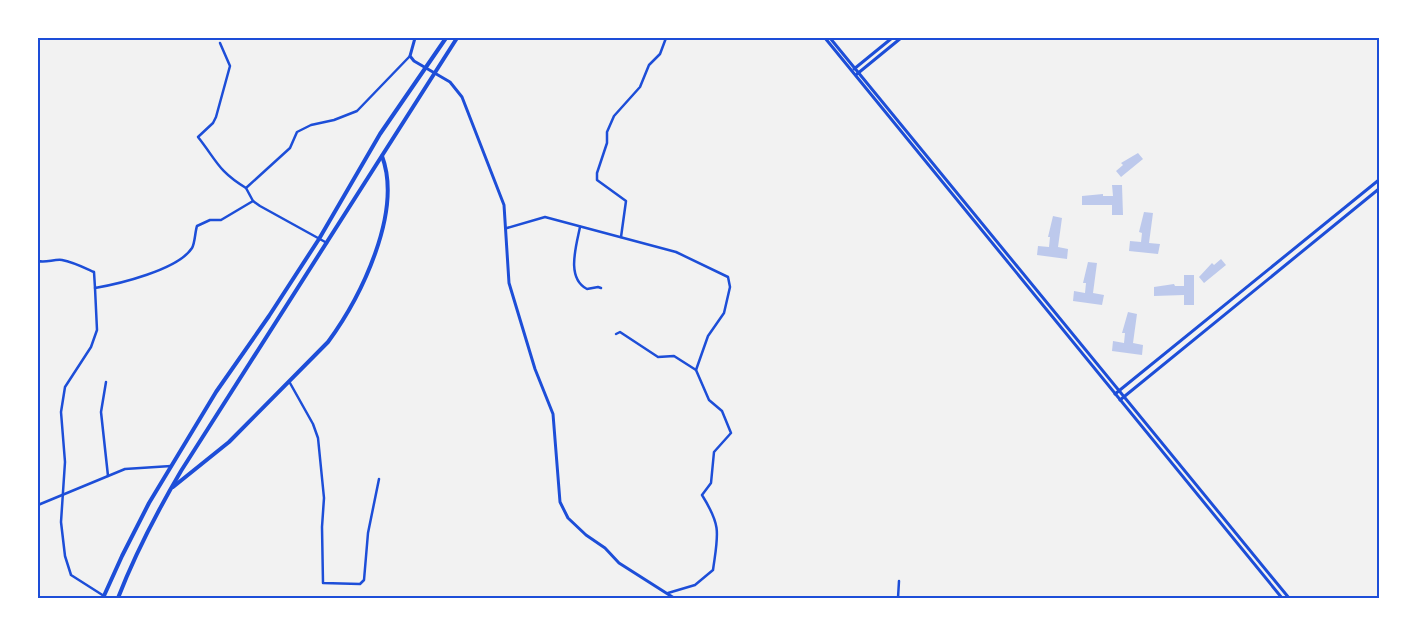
<svg xmlns="http://www.w3.org/2000/svg" width="1417" height="636" font-family="Signika,sans-serif">
<style>
.building{fill:#bdc9ec}
.lines{fill:none;stroke-linecap:round;stroke-linejoin:round}
.minor{stroke:#1d4ed8;stroke-width:2.5}
.tertiary{stroke:#1d4ed8;stroke-width:3}
.primary{stroke:#1d4ed8;stroke-width:4}
.neatline{fill:none;stroke:#1d4ed8;stroke-width:2}
</style>
<rect width="100%" height="100%" fill="#f2f2f2"/>
<g class="building">
<path d="M1138,153L1143,159L1121,177L1116,171L1123,165L1121,163Z"/>
<path d="M1112,185H1122L1123,215H1112V205H1082V196L1103,194V196H1113Z"/>
<path d="M1144,212L1153,213L1149,243L1160,244L1158,254L1129,251L1130,241L1141,242L1142,233L1139,232Z"/>
<path d="M1053,216L1062,218L1058,247L1068,249L1067,259L1037,255L1038,246L1049,247L1050,237H1048Z"/>
<path d="M1221,259L1226,265L1204,283L1199,277L1212,263L1214,265Z"/>
<path d="M1088,262L1097,263L1093,293L1104,295L1102,305L1073,301L1074,291L1085,293L1086,283H1083Z"/>
<path d="M1184,275H1194V305H1184V295L1154,296V287L1174,284L1175,286H1184Z"/>
<path d="M1128,312L1137,314L1133,343L1143,345L1142,355L1112,351L1113,341L1124,343L1125,333H1122Z"/>
</g>
<g class="lines">
<g class="minor">
<path d="M220,43L230,66L216,117L213,123L198,137C217,161 218,171 246,188"/>
<path d="M580,227C576,247 566,278 587,289L598,287L601,288"/>
<path d="M507,228L545,217L676,252L728,277L730,287L724,313L708,336L696,370L709,400L722,411L731,433L714,452L711,483L702,495C722,527 718,534 713,570L695,585L668,593"/>
<path d="M621,237L626,201L597,180V173L607,143V132L614,116L640,87L649,65L660,54L666,38"/>
<path d="M327,243L260,206L253,201L246,188L290,148L297,132L311,125L334,120L357,111L410,56"/>
<path d="M38,261C46,263 54,259 62,260C73,262 85,268 94,272L95,288C118,284 178,270 192,248C195,243 195,232 197,226L210,220H221L253,201"/>
<path d="M95,288L97,330L91,347L65,387L61,412L65,462L61,522L65,556L71,575L104,596"/>
<path d="M616,334L620,332L658,357L674,356L696,370"/>
<path d="M106,382L101,412L108,476"/>
<path d="M290,383L313,424L318,438L324,498L322,527L323,583L360,584L364,580L368,533L379,479"/>
<path d="M38,505L125,469L171,466"/>
<path d="M898,598L899,581"/>
</g>
<g class="tertiary">
<path d="M415,38L410,56L414,61L450,82L462,97L504,205L509,283L535,369L553,414L560,502L568,518L586,535L605,548L619,563L674,598"/>
<path d="M825,38L1282,598"/>
<path d="M830,38L1289,598"/>
<path d="M854,69L892,38"/>
<path d="M857,74L901,38"/>
<path d="M1115,394L1380,179"/>
<path d="M1120,400L1380,188"/>
</g>
<g class="primary">
<path d="M173,487L229,442L328,342C361,297 403,212 382,156"/>
<path d="M103,598L122,556L149,503L216,392L269,316L319,239L380,134L446,38"/>
<path d="M118,598C135,554 157,512 181,471L457,38"/>
</g>
</g>
<rect width="1417" height="636" fill="none" stroke="#ffffff" stroke-width="78"/>
<rect x="39" y="39" width="1339" height="558" class="neatline"/>
</svg>
